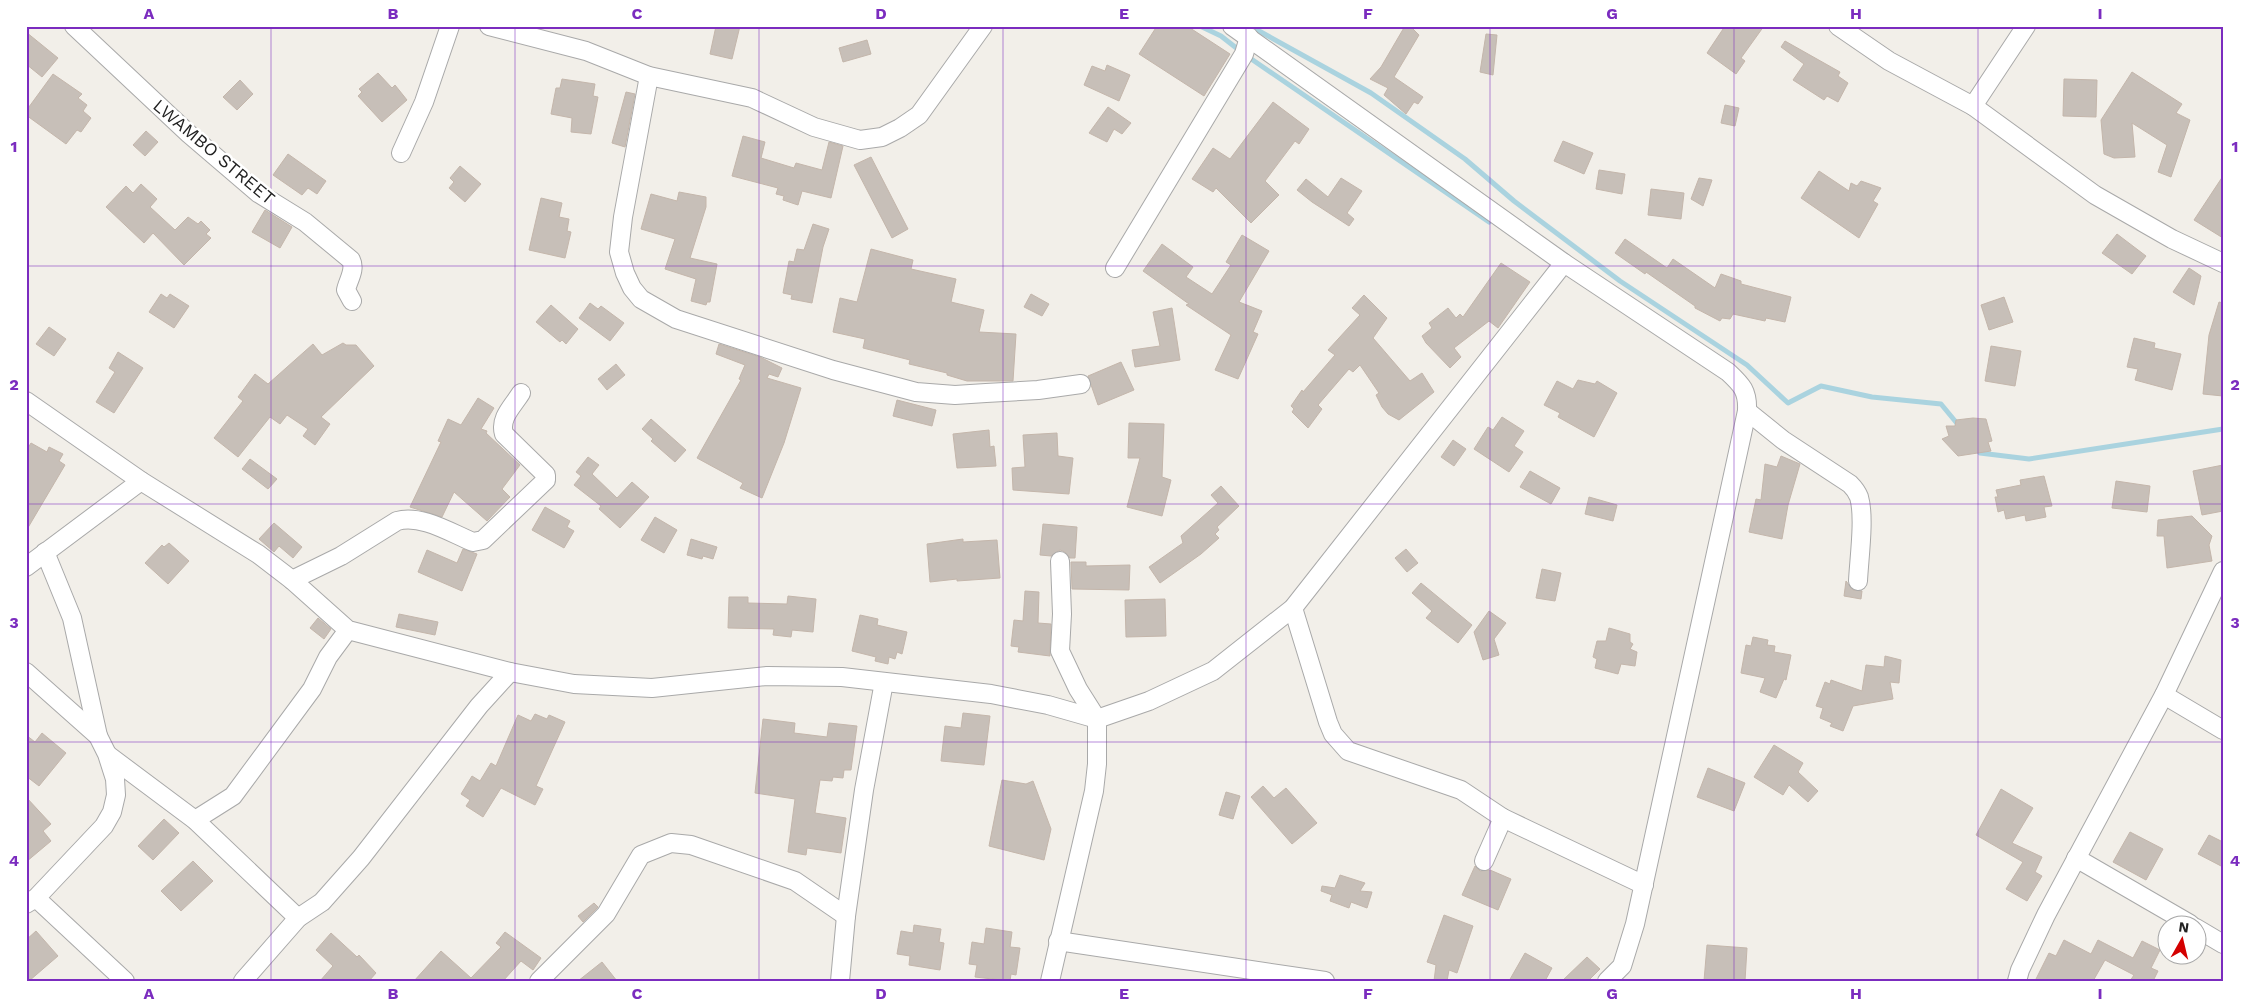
<svg xmlns="http://www.w3.org/2000/svg" width="2249" height="1007" font-family="'Work Sans',sans-serif">
<style>
.lines{fill:none;stroke-linecap:round;stroke-linejoin:round}
.stream{stroke:#aad3df;stroke-width:5}
.building{fill:#c7bfb8;stroke:#c4b6ab}
.minor-casing{stroke:#a9a9a9;stroke-width:20}
.minor{stroke:#fff;stroke-width:18}
.grid{fill:none;stroke:#7b2cbf;stroke-width:1;stroke-opacity:0.55}
.labels{text-anchor:middle;stroke-width:5;stroke-linejoin:round;paint-order:stroke}
.street-label{font-size:18px;fill:#222;stroke:#fff}
.neatline{fill:none;stroke:#7b2cbf;stroke-width:2}
.grid-label{font-size:16px;text-anchor:middle;font-weight:bold;fill:#7b2cbf}
</style>
<rect width="100%" height="100%" fill="#f2efe9"/>
<g class="lines">
<g class="stream">
<path d="M1200,26L1221,36L1244,54L1489,222"/>
<path d="M1250,26L1371,93L1465,159L1514,201L1620,281L1747,365L1788,403L1821,386L1872,397L1941,404L1960,427"/>
<path d="M1976,448L1980,453L2029,459L2223,429"/>
</g>
</g>
<g class="building">
<path d="M716,26H740L732,59L710,54Z"/>
<path d="M1157,26H1187L1230,54L1204,96L1139,54Z"/>
<path d="M1405,26H1410L1419,35L1394,77L1423,97L1418,104L1414,102L1406,114L1384,95L1388,88L1370,79L1381,67Z"/>
<path d="M1725,26H1764L1741,58L1745,61L1736,74L1707,53Z"/>
<path d="M26,32L58,58L42,77L26,64Z"/>
<path d="M1486,34L1497,35L1493,75L1480,72Z"/>
<path d="M867,40L871,54L843,62L839,48Z"/>
<path d="M1785,41L1840,72L1838,76L1848,83L1838,102L1827,96L1824,100L1793,80L1804,64L1781,47Z"/>
<path d="M1107,65L1130,75L1119,101L1084,85L1092,66L1105,71Z"/>
<path d="M2132,72L2182,104L2176,113L2190,120L2171,177L2158,172L2167,145L2132,123L2135,157L2114,158L2104,154L2101,120Z"/>
<path d="M378,73L392,88L395,85L407,100L382,122L358,96L362,92L359,89Z"/>
<path d="M53,74L82,94L78,98L87,105L83,111L91,118L81,132L77,130L66,144L26,115V111Z"/>
<path d="M562,79L595,84L593,96L598,97L591,134L571,132L572,118L551,114L556,88H560Z"/>
<path d="M2064,79L2097,80L2096,117L2063,116Z"/>
<path d="M240,80L253,94L237,110L223,97Z"/>
<path d="M626,92L635,94L625,147L612,143Z"/>
<path d="M1273,102L1309,129L1299,144L1295,141L1265,181L1279,195L1251,223L1216,188L1213,192L1192,179L1213,148L1230,159Z"/>
<path d="M1725,105L1739,108L1735,126L1721,123Z"/>
<path d="M1108,107L1131,123L1122,134L1114,129L1107,142L1089,133Z"/>
<path d="M146,131L158,142L145,156L133,145Z"/>
<path d="M743,136L765,142L761,158L794,168L796,163L822,170L829,142L843,146L831,198L802,191L798,205L783,200L784,196L776,194L778,188L732,176Z"/>
<path d="M1563,141L1593,153L1584,174L1554,161Z"/>
<path d="M288,154L326,181L317,194L308,188L302,195L273,175Z"/>
<path d="M871,157L908,229L892,238L854,165Z"/>
<path d="M460,166L481,184L465,202L449,188L454,182L450,178Z"/>
<path d="M1599,170L1625,174L1622,194L1596,189Z"/>
<path d="M1819,171L1849,191L1851,183L1857,186L1861,181L1881,188L1873,201L1878,204L1859,238L1801,198Z"/>
<path d="M2223,176V238L2194,220Z"/>
<path d="M1341,178L1362,191L1347,213L1354,219L1349,226L1312,202L1297,190L1306,179L1328,197Z"/>
<path d="M1699,178L1712,180L1703,206L1691,199Z"/>
<path d="M141,184L157,199L150,207L175,230L188,217L198,224L201,221L210,230L206,234L211,238L184,265L153,233L144,243L106,207L126,186L133,193Z"/>
<path d="M1651,189L1684,193L1681,219L1648,215Z"/>
<path d="M679,192L706,197V207L690,258L717,264L710,302H707L706,305L691,301L696,279L665,269L675,239L641,229L651,194L677,201Z"/>
<path d="M541,198L562,203L559,217L569,219L567,231L571,232L565,258L529,250Z"/>
<path d="M265,210L292,227L280,248L252,232Z"/>
<path d="M813,224L829,229L823,247L812,303L791,299L792,295L783,293L789,261L794,262L797,249L804,250Z"/>
<path d="M2117,234L2146,256L2132,274L2102,253Z"/>
<path d="M1242,235L1269,251L1239,302L1262,311L1253,332L1258,334L1238,379L1215,370L1231,335L1186,305L1189,304L1143,271L1162,244L1193,267L1186,277L1212,294L1231,265L1226,262Z"/>
<path d="M1625,239L1667,268L1673,259L1715,288L1721,274L1741,281V284L1791,297L1785,322L1766,318L1765,321L1733,314L1730,319L1722,318L1720,321L1695,308V306L1646,272L1645,274L1615,253Z"/>
<path d="M871,249L913,260L911,269L956,279L951,302L984,310L979,332L1016,334L1013,381H967L947,375V373L909,364L910,360L863,348L865,339L833,332L840,298L857,302Z"/>
<path d="M1501,263L1530,282L1498,328L1489,321L1454,348L1461,357L1450,368L1426,343L1422,336L1432,328L1429,323L1448,308L1456,318L1460,314L1463,317Z"/>
<path d="M2189,268L2201,276L2194,305L2173,292Z"/>
<path d="M161,294L167,298L170,294L189,306L174,328L149,312Z"/>
<path d="M1031,294L1049,304L1042,316L1024,307Z"/>
<path d="M1364,295L1387,318L1373,338L1410,381L1422,373L1434,392L1399,420L1388,414L1382,407L1376,395L1379,393L1360,365L1353,372L1349,369L1318,405L1322,409L1308,428L1292,412L1294,409L1291,406L1302,390L1303,392L1335,355L1328,350L1360,315L1352,308Z"/>
<path d="M2004,297L2013,322L1989,330L1981,305Z"/>
<path d="M2219,302L2223,303V396L2203,394L2209,335Z"/>
<path d="M590,303L598,309L601,306L624,323L610,341L579,318Z"/>
<path d="M551,305L578,329L566,344L562,340L560,342L536,322Z"/>
<path d="M1172,308L1180,360L1135,367L1132,350L1160,346L1153,312Z"/>
<path d="M49,327L66,339L54,356L36,344Z"/>
<path d="M2134,338L2155,343L2154,348L2181,354L2172,390L2135,380L2138,369L2127,367Z"/>
<path d="M343,343L346,345H356L374,366L321,417L330,424L315,445L303,436L308,429L287,415L280,424L270,417L238,457L214,438L243,401L238,397L255,374L268,384L313,344L322,355Z"/>
<path d="M719,344L760,357L782,368L778,377L769,374L767,378L801,388L784,443L762,498L740,488L743,483L697,458L741,380L739,379L745,365L716,354Z"/>
<path d="M1991,346L2021,351L2015,386L1985,381Z"/>
<path d="M118,352L143,368L114,413L96,402L115,372L109,368Z"/>
<path d="M1121,362L1134,390L1098,405L1088,376Z"/>
<path d="M616,364L625,375L607,390L598,379Z"/>
<path d="M1578,380L1595,384L1597,381L1617,393L1594,437L1558,417L1560,413L1544,405L1557,381L1573,389Z"/>
<path d="M478,398L494,408L481,429L487,431L486,433L520,465L502,489L510,497L487,521L454,492L442,517L410,507L441,442L438,441L448,419L461,425Z"/>
<path d="M897,400L936,410L932,426L893,416Z"/>
<path d="M1502,417L1524,431L1514,446L1523,452L1509,472L1474,449L1488,427L1493,430Z"/>
<path d="M1973,418L1986,419L1992,441L1988,442L1991,451L1958,456L1942,439L1949,436L1946,426H1955L1956,420Z"/>
<path d="M651,419L686,450L675,462L651,441L653,439L642,429Z"/>
<path d="M1129,423L1164,424L1162,477L1171,480L1162,516L1127,507L1140,458H1128Z"/>
<path d="M989,430L990,447L994,446L996,466L957,468L953,434Z"/>
<path d="M1057,433L1058,456L1073,458L1069,494L1013,490L1012,468L1025,467L1023,435Z"/>
<path d="M1453,440L1466,449L1454,466L1441,457Z"/>
<path d="M31,443L47,452L49,447L63,454L59,461L65,465L26,531V451Z"/>
<path d="M1781,456L1800,464L1788,505L1782,539L1749,532L1756,499L1761,500L1765,464L1777,467Z"/>
<path d="M588,457L599,465L592,474L617,498L632,482L649,497L620,528L599,509L601,506L574,485L581,476L576,472Z"/>
<path d="M250,459L277,479L268,489L242,469Z"/>
<path d="M2223,465V511L2202,515L2193,471Z"/>
<path d="M1530,471L1560,488L1551,504L1520,487Z"/>
<path d="M2044,476L2052,506L2044,507L2046,517L2026,521L2025,515L2006,519L2004,510L1998,512L1995,497H1998L1996,490L2021,485L2020,480Z"/>
<path d="M2116,481L2150,486L2147,512L2112,508Z"/>
<path d="M1221,486L1239,506L1217,527L1219,530L1215,534L1219,538L1201,554L1160,583L1149,567L1183,543L1181,536L1218,503L1211,495Z"/>
<path d="M1589,497L1617,505L1613,521L1585,514Z"/>
<path d="M545,507L570,521L567,527L574,531L564,548L532,530Z"/>
<path d="M2192,516L2212,536L2209,545L2212,561L2167,568L2164,536H2157L2158,520Z"/>
<path d="M655,517L677,530L664,553L641,540Z"/>
<path d="M274,523L302,547L293,558L279,546L274,552L259,539Z"/>
<path d="M1043,524L1077,527L1075,558H1070L1065,552L1060,550L1051,556L1040,555Z"/>
<path d="M691,539L717,547L713,559L703,556L702,559L687,555Z"/>
<path d="M963,539V542L997,540L1000,578L957,581V579L930,582L927,544Z"/>
<path d="M169,543L189,561L168,584L145,563L162,545L164,547Z"/>
<path d="M463,549L477,554L462,591L418,572L427,550L457,563Z"/>
<path d="M1406,549L1418,563L1407,572L1395,558Z"/>
<path d="M1071,562H1086V566L1130,565L1129,590L1072,589Z"/>
<path d="M1542,569L1561,573L1555,601L1536,598Z"/>
<path d="M1846,581L1853,590L1862,591L1861,599L1844,596Z"/>
<path d="M1421,583L1472,625L1458,643L1426,618L1432,611L1412,593Z"/>
<path d="M1025,591L1039,592L1038,623L1051,624L1050,656L1018,652L1019,647L1011,646L1014,620L1023,621Z"/>
<path d="M788,596L816,599L813,632L792,630L791,637L773,635L774,629L728,628L729,597H748V603L787,604Z"/>
<path d="M1165,599L1166,636L1126,637L1125,600Z"/>
<path d="M1489,611L1506,623L1494,639L1499,655L1483,660L1474,632Z"/>
<path d="M399,614L438,622L435,635L396,627Z"/>
<path d="M860,615L878,619L877,625L907,632L902,654L897,652L895,659L889,657L888,664L875,661L876,657L852,651Z"/>
<path d="M318,618L331,629L324,639L310,628Z"/>
<path d="M1609,628L1630,634V642L1633,644L1630,649L1637,652L1635,666L1621,664L1618,674L1595,668L1597,659L1593,657L1597,641H1606Z"/>
<path d="M1753,637L1768,640L1767,645L1775,646L1774,652L1791,655L1786,680L1784,679L1776,698L1760,692L1765,678L1741,673L1746,645L1751,646Z"/>
<path d="M1885,656L1901,660L1899,683L1890,682L1893,699L1853,706L1843,731L1830,726L1832,723L1820,718L1823,708L1816,706L1825,682L1830,684L1831,680L1862,691L1866,665L1884,667Z"/>
<path d="M963,713L990,716L984,765L941,761L945,726L961,728Z"/>
<path d="M535,714L547,719L549,715L565,722L536,786L543,789L535,805L501,788L483,817L466,806L470,800L461,794L472,776L480,781L491,763L496,766L518,715L531,721Z"/>
<path d="M763,719L795,723L794,733L827,737L829,723L857,726L851,770H844L843,778L833,777L832,781L820,780L815,813L846,818L841,853L807,848L806,855L788,852L795,799L755,793Z"/>
<path d="M42,733L66,753L39,786L26,776V735L35,742Z"/>
<path d="M1774,745L1803,763L1798,772L1818,791L1808,802L1789,785L1783,795L1754,777Z"/>
<path d="M1708,768L1745,783L1734,811L1697,797Z"/>
<path d="M1002,780L1026,784L1033,781L1051,829L1044,860L989,846Z"/>
<path d="M1263,786L1274,798L1286,788L1317,823L1292,844L1251,797Z"/>
<path d="M2001,789L2033,808L2012,843L2042,857L2035,872L2042,876L2027,901L2006,889L2023,862L1976,835Z"/>
<path d="M1226,792L1240,796L1233,819L1219,815Z"/>
<path d="M26,797L51,824L43,831L51,841L26,862Z"/>
<path d="M164,819L179,833L153,860L138,846Z"/>
<path d="M2130,832L2163,849L2146,880L2113,862Z"/>
<path d="M2209,835L2223,842V867L2198,854Z"/>
<path d="M193,861L213,881L181,911L161,891Z"/>
<path d="M1475,866L1480,871L1490,870L1511,879L1498,910L1462,895Z"/>
<path d="M1340,875L1365,883L1360,891L1372,892L1367,908L1351,902L1349,908L1330,901L1332,895L1321,891L1322,886L1335,888Z"/>
<path d="M594,903L598,907L583,922L578,916Z"/>
<path d="M1444,915L1473,926L1457,973L1449,970L1447,981H1434L1436,965L1427,962Z"/>
<path d="M914,925L941,929L939,942L944,943L940,970L909,965L910,956L897,954L901,931L913,933Z"/>
<path d="M986,928L1012,932L1010,947L1020,948L1016,975L1011,974L1010,981L975,977L977,965L969,964L972,942L984,944Z"/>
<path d="M36,931L58,956L29,981H26V940Z"/>
<path d="M505,932L541,958L533,970L521,961L503,981H414L441,951L471,978L501,947L496,943Z"/>
<path d="M331,933L357,957L359,955L376,973L369,981H320L333,966L316,950Z"/>
<path d="M2064,940L2091,954L2098,940L2133,958L2142,941L2160,950L2151,968L2158,971L2153,981H2130L2134,975L2105,960L2093,981H2035L2049,953L2056,956Z"/>
<path d="M1707,945L1747,948L1745,981H1704Z"/>
<path d="M1525,953L1552,968L1545,981H1509Z"/>
<path d="M1587,957L1600,969L1588,981H1562Z"/>
<path d="M602,962L617,981H578Z"/>
</g>
<g class="lines">
<defs>
<g id="minor">
<path d="M74,26L189,134L258,193L305,222L351,260C356,270 348,280 346,290L352,301"/>
<path d="M489,26L586,51L649,76L752,98L814,127L860,140L882,137L900,128L919,115L983,26"/>
<path d="M1232,26L1564,263L1728,372C1742,385 1748,391 1747,411L1635,924L1622,966L1607,981"/>
<path d="M1838,26L1889,61L1973,106L2095,195L2172,239L2223,263"/>
<path d="M649,76L623,217L619,252L625,273L632,288L641,299L676,319L833,370L916,392L955,395L986,393L1038,390L1081,384"/>
<path d="M1973,106L2026,26"/>
<path d="M401,153L424,102L450,26"/>
<path d="M1115,268L1244,54L1249,37"/>
<path d="M26,401L141,481L258,554L292,580L348,630L510,672L574,684L652,688L767,676L842,677L991,694L1048,705L1097,719L1149,701L1213,671L1293,608L1564,263"/>
<path d="M1747,411L1783,440L1850,484C1854,488 1857,492 1859,497C1865,517 1859,559 1858,581"/>
<path d="M45,552L72,618L98,736"/>
<path d="M26,567L141,481"/>
<path d="M292,580L341,556L397,521C421,514 451,533 473,542L483,540L546,480V475L504,434C499,418 513,406 521,393"/>
<path d="M1293,608L1328,722L1333,734L1348,751L1461,790L1503,818L1644,885"/>
<path d="M26,672L98,736L107,754L115,779L116,795L112,812L104,826L36,898L26,904"/>
<path d="M2164,695L2223,730"/>
<path d="M108,755L195,820L298,918"/>
<path d="M195,820L233,796L312,689L328,657L348,630"/>
<path d="M2076,858L2190,924"/>
<path d="M1484,861L1503,818"/>
<path d="M36,898L125,981"/>
<path d="M2196,928L2223,944"/>
<path d="M1058,941L1325,981"/>
<path d="M243,981L298,918L322,902L361,858L479,706L510,672"/>
<path d="M539,981L606,914L641,855L671,843L691,845L795,881L846,916"/>
<path d="M840,981L846,916L864,790L884,682"/>
<path d="M1050,981L1094,791L1097,764V719L1078,689L1060,651L1062,614L1060,561"/>
<path d="M2017,981L2020,970L2046,915L2164,695L2223,571"/>
</g>
</defs>
<use href="#minor" class="minor-casing"/>
<use href="#minor" class="minor"/>
</g>
<path class="grid" d="M271,26V981M515,26V981M759,26V981M1003,26V981M1246,26V981M1490,26V981M1734,26V981M1978,26V981M26,266H2223M26,504H2223M26,742H2223"/>
<g class="labels">
<g class="street-label">
<text transform="translate(214 152) rotate(40)" y="6">LWAMBO STREET</text>
</g>
</g>
<rect width="2249" height="1007" fill="none" stroke="#ffffff" stroke-width="55"/>
<g transform="translate(2182 940) rotate(8)"><circle r="24" fill="#ffffff" stroke="#a7a7a7"/>
<path d="M0-4L9 19L0 12L-9 19Z" fill="#d40000"/>
<text y="-8" font-size="14" font-weight="bold" text-anchor="middle" fill="#222222">N</text>
</g>
<rect x="28" y="28" width="2194" height="952" class="neatline"/>
<g class="grid-label">
<text x="149" y="19">A</text>
<text x="393" y="19">B</text>
<text x="637" y="19">C</text>
<text x="881" y="19">D</text>
<text x="1124" y="19">E</text>
<text x="1368" y="19">F</text>
<text x="1612" y="19">G</text>
<text x="1856" y="19">H</text>
<text x="2100" y="19">I</text>
<text x="14" y="152">1</text>
<text x="2235" y="152">1</text>
<text x="14" y="390">2</text>
<text x="2235" y="390">2</text>
<text x="14" y="628">3</text>
<text x="2235" y="628">3</text>
<text x="14" y="866">4</text>
<text x="2235" y="866">4</text>
<text x="149" y="999">A</text>
<text x="393" y="999">B</text>
<text x="637" y="999">C</text>
<text x="881" y="999">D</text>
<text x="1124" y="999">E</text>
<text x="1368" y="999">F</text>
<text x="1612" y="999">G</text>
<text x="1856" y="999">H</text>
<text x="2100" y="999">I</text>
</g>
</svg>
